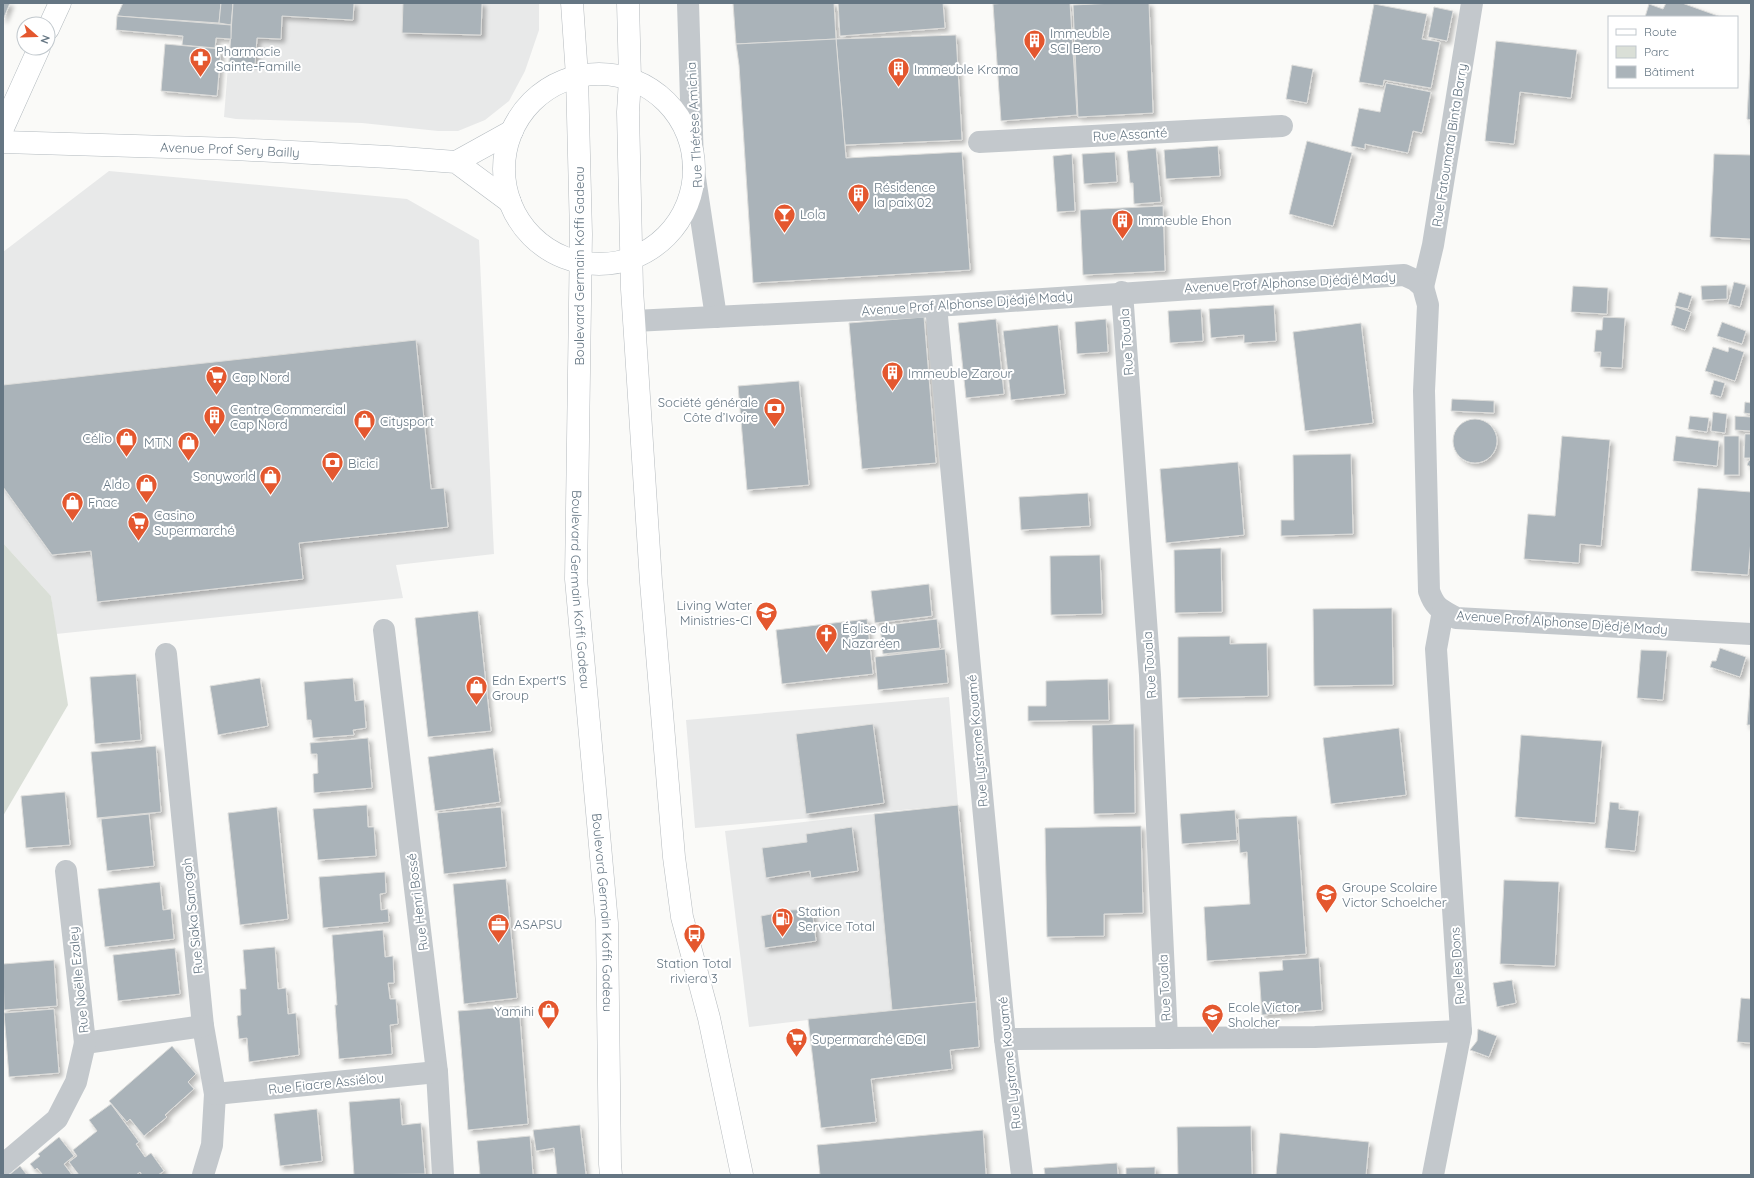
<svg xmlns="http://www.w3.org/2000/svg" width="1754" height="1178" font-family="Quicksand,sans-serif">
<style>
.built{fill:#e8e9e9}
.green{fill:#dadfd7}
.building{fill:#aab3b9;stroke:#dcdcda;filter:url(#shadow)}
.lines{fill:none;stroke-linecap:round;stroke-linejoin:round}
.secondary-casing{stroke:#b3babf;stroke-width:23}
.primary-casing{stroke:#b5babe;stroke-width:23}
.street{stroke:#c3c8cc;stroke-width:22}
.secondary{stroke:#fff;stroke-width:22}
.primary{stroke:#fff;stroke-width:22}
.labels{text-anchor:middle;stroke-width:4;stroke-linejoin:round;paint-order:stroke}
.poi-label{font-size:13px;fill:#657683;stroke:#fff;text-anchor:start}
.street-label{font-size:13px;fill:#657683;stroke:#fff}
</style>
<defs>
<filter id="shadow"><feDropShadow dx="3.5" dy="3.5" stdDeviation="2" flood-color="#0004"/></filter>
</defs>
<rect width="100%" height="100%" fill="#fafaf8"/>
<g class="built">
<path d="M233,3H539V30L525,71L509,101L485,120L458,131H438L362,123L236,119L224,117Z"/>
<path d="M109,171L407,199L479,240L494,554L396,565L403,598L56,634L51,596L3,543V252Z"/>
<path d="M949,697L958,805L695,828L686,720Z"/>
<path d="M874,814L892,1010L749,1027L725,831Z"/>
</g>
<path class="green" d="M3,543L51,596L68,705L3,816Z"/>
<g class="building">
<path d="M3,3H10L3,20Z"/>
<path d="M123,3H221L219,23L117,16Z"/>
<path d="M221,3H233L231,25L219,23Z"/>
<path d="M233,3H354L353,20L282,16L281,39L257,38L255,64L229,62Z"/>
<path d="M403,3H482L481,35L402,33Z"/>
<path d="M733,3H834L836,39L736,44Z"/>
<path d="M838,3H943L945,28L840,36Z"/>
<path d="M1006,3H1070L1077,115L1001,121L993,4Z"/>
<path d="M1115,3H1149L1153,113L1078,117L1073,5Z"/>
<path d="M1666,3H1682L1721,17H1645L1649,4L1663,9Z"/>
<path d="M1374,4L1427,14L1422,39L1440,42L1431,88L1384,80L1383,86L1359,82Z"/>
<path d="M1434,7L1453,11L1447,41L1428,37Z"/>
<path d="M117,16L231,25V39L216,38L215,48L182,45L183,36L116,30Z"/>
<path d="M956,35L962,140L845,145L836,39Z"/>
<path d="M836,39L846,158L962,152L970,270L753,283L739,65L736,44Z"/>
<path d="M1496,41L1577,50L1571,98L1520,92L1514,144L1485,141Z"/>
<path d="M1751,43V120L1747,119Z"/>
<path d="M165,44L221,49L217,96L161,91Z"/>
<path d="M1292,65L1313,69L1307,103L1286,99Z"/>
<path d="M1386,83L1431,92L1422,133L1413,131L1408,153L1365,144V149L1351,146L1359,108L1380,112Z"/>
<path d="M1307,141L1352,153L1333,226L1289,214Z"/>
<path d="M1218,146L1220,176L1166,179L1164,150Z"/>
<path d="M1156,148L1161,202L1134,204L1133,183H1130L1127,151Z"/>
<path d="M1115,152L1117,182L1084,184L1082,154Z"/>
<path d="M1072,154L1075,211L1057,212L1053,156Z"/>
<path d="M1714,154L1751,155V239L1710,237Z"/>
<path d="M1163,206L1165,271L1083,275L1080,210Z"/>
<path d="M1734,282L1746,285L1740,307L1728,304Z"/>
<path d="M1727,285V299L1702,300L1701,286Z"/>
<path d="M1573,286L1608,288L1607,314L1571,312Z"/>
<path d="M1679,292L1692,296L1688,309L1675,306Z"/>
<path d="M1274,305L1276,341L1244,343V335L1211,338L1209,309Z"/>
<path d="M1676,307L1691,312L1685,330L1671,325Z"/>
<path d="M1201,309L1203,341L1170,343L1168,311Z"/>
<path d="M924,317L936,463L862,469L849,323Z"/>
<path d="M1603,317L1625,318L1622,368L1600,367L1601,352H1594L1596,330H1602Z"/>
<path d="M996,319L1004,394L966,398L958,323Z"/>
<path d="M1106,319L1108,352L1077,354L1075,322Z"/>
<path d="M1722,322L1746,331L1742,344L1717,336Z"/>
<path d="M1361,323L1373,423L1305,431L1293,332Z"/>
<path d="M1058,325L1065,394L1011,400L1003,331Z"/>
<path d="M416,340L431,489L444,488L448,527L299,543L303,579L97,602L91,551L52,555L3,487V385Z"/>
<path d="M1713,347L1728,352L1729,347L1744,352L1735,381L1705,371Z"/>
<path d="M1714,380L1725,383L1721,397L1710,394Z"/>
<path d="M799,381L809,485L747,490L738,386Z"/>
<path d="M1452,399L1494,401V413L1451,411Z"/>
<path d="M1745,402L1751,403V414L1744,413Z"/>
<path d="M1713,412L1727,414L1725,433L1711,431Z"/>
<path d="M1690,416L1709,418L1707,432L1688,429Z"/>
<path d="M1735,416L1751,417V431L1735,430Z"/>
<circle cx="1475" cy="441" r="22"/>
<path d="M1745,434H1751V458H1744Z"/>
<path d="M1562,436L1610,440L1601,546L1580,544L1579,563L1524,559L1528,514L1555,516Z"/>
<path d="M1676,436L1719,441L1717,466L1673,461Z"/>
<rect x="1724" y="436" width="15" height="39"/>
<path d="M1351,454L1353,534L1281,536V520H1294L1293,455Z"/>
<path d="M1749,460L1751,461V467L1747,465Z"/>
<path d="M1238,462L1244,535L1166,543L1160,469Z"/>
<path d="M1698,488L1751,492V540L1748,575L1691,571Z"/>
<path d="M1088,493L1090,526L1021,530L1019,497Z"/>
<path d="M1221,548L1222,612L1175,613L1174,550Z"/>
<path d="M1100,555L1102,614L1051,615L1050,556Z"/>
<path d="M929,584L932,616L875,623L871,591Z"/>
<path d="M1392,608L1393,685L1314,686L1313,609Z"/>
<path d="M478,611L491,731L428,737L415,618Z"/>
<path d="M867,619L873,674L782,684L776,630Z"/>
<path d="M937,619L940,648L883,654L880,626Z"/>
<path d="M1230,636V644L1267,643L1268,696L1178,698V637Z"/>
<path d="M1720,648L1746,657L1740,677L1710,667L1712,661H1716Z"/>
<path d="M945,649L948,683L878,690L875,657Z"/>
<path d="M1641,650L1667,651L1663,700L1637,698Z"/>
<path d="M136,674L141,740L95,744L90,677Z"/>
<path d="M1751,674V725H1747Z"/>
<path d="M260,678L268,726L218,735L210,686Z"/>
<path d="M353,678L355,701L364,700L366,728L353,730L354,735L313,738L311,720H307L304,682Z"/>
<path d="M1108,679L1109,720L1028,721V706H1046V681Z"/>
<path d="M873,724L884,803L806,814L796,734Z"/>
<path d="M1134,724L1135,813L1094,814L1092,725Z"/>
<path d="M1399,728L1406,795L1331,804L1323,738Z"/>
<path d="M1521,735L1602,741L1595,823L1515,817Z"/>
<path d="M368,738L372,788L314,793L313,774L318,773L317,754H311L310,743Z"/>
<path d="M156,746L161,812L97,818L91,752Z"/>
<path d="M493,748L500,802L435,811L428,757Z"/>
<path d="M65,792L70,845L26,848L21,796Z"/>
<path d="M1610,802L1619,803V809L1639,811L1635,851L1605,848Z"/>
<path d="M367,805L368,827H374L376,856L318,860L313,809Z"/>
<path d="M958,805L976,1002L892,1010L874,814Z"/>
<path d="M277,807L288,919L240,925L228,813Z"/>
<path d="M501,807L506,867L444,874L437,813Z"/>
<path d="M1235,810L1237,840L1182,844L1180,814Z"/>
<path d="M149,814L154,866L107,871L101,819Z"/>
<path d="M1297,816L1306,954L1207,961L1204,907L1250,904L1247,852L1240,853L1238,819Z"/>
<path d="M1141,826L1143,913L1104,914V936L1047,937L1045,828Z"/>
<path d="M852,827L858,871L811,878L810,871L766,878L762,848L807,842L806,834Z"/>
<path d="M385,872L386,893L380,894L381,910L388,909L389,922L323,928L319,877Z"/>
<path d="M506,879L517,998L464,1004L453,884Z"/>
<path d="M1504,880L1559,882L1555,966L1500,964Z"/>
<path d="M160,882L163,910L171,909L174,939L105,947L98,889Z"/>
<path d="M812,909L816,941L765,948L761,916L791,910Z"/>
<path d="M383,930L385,957L393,956L394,983H388L390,999H396L398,1024L390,1025L392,1054L339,1059L335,1005H337L332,935Z"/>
<path d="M275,947L278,989L286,988L288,1014L296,1013L299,1055L249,1062L247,1038L239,1039L237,1016L241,1015L240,989H246L243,950Z"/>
<path d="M175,948L180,994L118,1001L113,955Z"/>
<path d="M1319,958L1322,1010L1262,1015L1259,972L1283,970L1282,960Z"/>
<path d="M54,960L57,1006L4,1010L3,964Z"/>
<path d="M1512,980L1516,1003L1497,1007L1493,983Z"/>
<path d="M1741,998L1751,999V1043L1737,1042Z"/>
<path d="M976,1002L979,1047L950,1050L952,1069L871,1079L876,1122L821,1128L808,1019Z"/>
<path d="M519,1006L528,1124L468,1130L458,1011Z"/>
<path d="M54,1009L59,1073L9,1077L4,1013Z"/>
<path d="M1478,1029L1497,1036L1489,1057L1470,1050L1477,1041Z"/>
<path d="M172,1046L196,1074L188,1082L194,1089L165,1115L167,1117L144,1136L130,1119L127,1122L109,1101Z"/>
<path d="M400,1098L402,1125L421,1123L425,1174L354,1175L349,1102Z"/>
<path d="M111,1104L139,1142L136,1144L145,1157L151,1153L164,1171L158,1175H142L140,1172L136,1175H79L69,1162L77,1156L73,1150L97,1131L89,1120Z"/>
<path d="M317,1109L322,1161L280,1166L274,1114Z"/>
<path d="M580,1125L586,1175H557L554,1148L536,1151L533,1130Z"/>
<path d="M1251,1126L1252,1175H1178L1177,1127Z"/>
<path d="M983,1130L986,1175H820L817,1145Z"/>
<path d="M1280,1133L1369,1142L1366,1175H1276Z"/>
<path d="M530,1136L533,1175H480L477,1141Z"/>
<path d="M59,1137L74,1156L64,1164L72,1175H43L37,1168L35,1170L30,1164L40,1156L38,1154Z"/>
<path d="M1117,1163L1118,1175H1045L1044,1168Z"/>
<path d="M20,1166L27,1175H9Z"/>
<path d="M1155,1167V1175H1126V1168Z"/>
</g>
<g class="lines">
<defs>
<g id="secondary">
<path d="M48,29L60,3"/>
<circle cx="599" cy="169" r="95"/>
<path d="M3,128L39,48"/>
<path id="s1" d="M3,142L234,149L389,157L456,162L510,202"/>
<path d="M456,162L512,131"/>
</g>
<g id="primary">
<path id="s2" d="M572,3L577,76L581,234L576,579L607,923L610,1164L611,1175"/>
<path d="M628,3L630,79L628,112L632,289L651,582L674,857L682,917L709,1018L742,1175"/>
</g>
</defs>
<use href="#secondary" class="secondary-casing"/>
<use href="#primary" class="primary-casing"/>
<g class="street">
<path d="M688,3L693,165L716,317"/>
<path d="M979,142L1282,126"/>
<path d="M1423,287L1433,245L1472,3"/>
<path d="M1122,292L1150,675L1167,1038"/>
<path d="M936,306L1005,1039L1022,1175"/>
<path d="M634,321L936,306L1404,275L1415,280L1423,287L1428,305L1424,391L1429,591C1435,608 1440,609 1456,618L1751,634"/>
<path d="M384,630L437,1072L443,1175"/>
<path d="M166,654L203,1026L215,1094L212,1145L203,1175"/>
<path d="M66,871L85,1043L203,1026"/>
<path d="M1005,1039L1315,1037L1461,1031"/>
<path d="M215,1094L437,1072"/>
<path d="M3,1165L57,1119L76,1082L85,1043"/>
<path d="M1433,1175L1461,1031L1436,649L1443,611"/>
</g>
<use href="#secondary" class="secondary"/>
<use href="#primary" class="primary"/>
</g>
<defs>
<symbol id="building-pin" viewBox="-11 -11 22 30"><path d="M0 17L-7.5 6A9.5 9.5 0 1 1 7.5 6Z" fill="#e4572e" stroke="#fff"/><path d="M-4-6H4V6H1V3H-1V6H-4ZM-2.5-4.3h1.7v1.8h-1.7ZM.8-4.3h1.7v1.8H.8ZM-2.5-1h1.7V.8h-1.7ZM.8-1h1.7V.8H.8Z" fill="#fff"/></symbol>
<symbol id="pharmacy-pin" viewBox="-11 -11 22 30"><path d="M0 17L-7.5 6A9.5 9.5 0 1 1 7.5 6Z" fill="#e4572e" stroke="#fff"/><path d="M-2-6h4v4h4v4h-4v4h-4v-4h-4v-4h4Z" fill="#fff"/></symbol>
<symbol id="bar-pin" viewBox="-11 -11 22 30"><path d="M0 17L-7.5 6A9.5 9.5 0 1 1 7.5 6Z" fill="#e4572e" stroke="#fff"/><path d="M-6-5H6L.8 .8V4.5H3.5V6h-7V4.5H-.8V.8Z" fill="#fff"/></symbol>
<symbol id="supermarket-pin" viewBox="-11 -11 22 30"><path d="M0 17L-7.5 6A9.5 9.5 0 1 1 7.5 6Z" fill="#e4572e" stroke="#fff"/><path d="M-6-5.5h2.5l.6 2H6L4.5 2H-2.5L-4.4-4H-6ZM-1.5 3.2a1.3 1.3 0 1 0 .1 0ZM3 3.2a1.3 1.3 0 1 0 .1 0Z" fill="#fff"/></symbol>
<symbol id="bank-pin" viewBox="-11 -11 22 30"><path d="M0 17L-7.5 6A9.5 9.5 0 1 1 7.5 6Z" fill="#e4572e" stroke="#fff"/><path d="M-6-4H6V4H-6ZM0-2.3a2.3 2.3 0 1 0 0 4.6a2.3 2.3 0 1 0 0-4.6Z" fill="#fff"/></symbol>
<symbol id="shop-pin" viewBox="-11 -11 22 30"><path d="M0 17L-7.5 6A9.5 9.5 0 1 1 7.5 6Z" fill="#e4572e" stroke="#fff"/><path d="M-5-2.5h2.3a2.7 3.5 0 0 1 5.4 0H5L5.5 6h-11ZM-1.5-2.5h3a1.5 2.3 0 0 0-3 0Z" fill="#fff"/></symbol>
<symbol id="school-pin" viewBox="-11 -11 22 30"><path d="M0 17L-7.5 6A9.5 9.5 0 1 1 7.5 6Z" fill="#e4572e" stroke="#fff"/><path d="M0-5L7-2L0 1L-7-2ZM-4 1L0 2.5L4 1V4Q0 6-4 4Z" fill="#fff"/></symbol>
<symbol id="church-pin" viewBox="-11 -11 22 30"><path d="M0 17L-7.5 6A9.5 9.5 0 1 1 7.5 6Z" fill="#e4572e" stroke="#fff"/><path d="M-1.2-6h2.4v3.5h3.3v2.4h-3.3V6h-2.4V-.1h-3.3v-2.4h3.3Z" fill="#fff"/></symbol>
<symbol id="fuel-pin" viewBox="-11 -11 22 30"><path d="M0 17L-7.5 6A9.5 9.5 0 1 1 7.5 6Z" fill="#e4572e" stroke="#fff"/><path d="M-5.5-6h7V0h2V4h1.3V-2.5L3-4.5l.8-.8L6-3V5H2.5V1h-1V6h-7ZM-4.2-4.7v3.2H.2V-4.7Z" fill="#fff"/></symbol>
<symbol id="office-pin" viewBox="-11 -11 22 30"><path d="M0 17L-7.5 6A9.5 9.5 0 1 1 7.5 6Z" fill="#e4572e" stroke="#fff"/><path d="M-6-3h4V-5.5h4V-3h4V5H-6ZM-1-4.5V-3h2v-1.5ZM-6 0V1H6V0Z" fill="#fff"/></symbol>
<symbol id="bus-pin" viewBox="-11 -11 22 30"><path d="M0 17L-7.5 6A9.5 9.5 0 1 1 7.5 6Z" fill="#e4572e" stroke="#fff"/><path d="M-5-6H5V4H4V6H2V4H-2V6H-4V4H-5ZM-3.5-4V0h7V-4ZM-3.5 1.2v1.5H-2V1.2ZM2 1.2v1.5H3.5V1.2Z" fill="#fff"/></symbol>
</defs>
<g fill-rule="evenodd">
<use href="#building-pin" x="1022" y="28" width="25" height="34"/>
<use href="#pharmacy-pin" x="188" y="46" width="25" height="34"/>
<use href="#building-pin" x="886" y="56" width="25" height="34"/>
<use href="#building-pin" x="846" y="182" width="25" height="34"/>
<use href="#bar-pin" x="772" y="202" width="25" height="34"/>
<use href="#building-pin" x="1110" y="208" width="25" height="34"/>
<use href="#building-pin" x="880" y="360" width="25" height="34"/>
<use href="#supermarket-pin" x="204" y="364" width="25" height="34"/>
<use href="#bank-pin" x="762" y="396" width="25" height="34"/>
<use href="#building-pin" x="202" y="404" width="25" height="34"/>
<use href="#shop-pin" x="352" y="408" width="25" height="34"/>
<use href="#shop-pin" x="114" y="426" width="25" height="34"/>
<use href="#shop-pin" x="176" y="430" width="25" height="34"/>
<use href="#bank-pin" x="320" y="450" width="25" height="34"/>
<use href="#shop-pin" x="258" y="464" width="25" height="34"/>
<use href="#shop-pin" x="134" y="472" width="25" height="34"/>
<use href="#shop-pin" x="60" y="490" width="25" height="34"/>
<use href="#supermarket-pin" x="126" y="510" width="25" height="34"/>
<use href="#school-pin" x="754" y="600" width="25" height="34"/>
<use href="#church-pin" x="814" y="622" width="25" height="34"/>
<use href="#shop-pin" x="464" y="674" width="25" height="34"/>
<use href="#school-pin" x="1314" y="882" width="25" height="34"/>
<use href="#fuel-pin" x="770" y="906" width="25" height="34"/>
<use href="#office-pin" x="486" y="912" width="25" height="34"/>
<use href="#bus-pin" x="682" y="922" width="25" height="34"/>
<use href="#shop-pin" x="536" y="998" width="25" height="34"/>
<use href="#school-pin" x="1200" y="1002" width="25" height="34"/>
<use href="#supermarket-pin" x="784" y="1026" width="25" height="34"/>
</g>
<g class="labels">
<g class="poi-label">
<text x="1050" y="38">Immeuble<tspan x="1050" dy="15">SCI Bero</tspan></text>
<text x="216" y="56">Pharmacie<tspan x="216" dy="15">Sainte-Famille</tspan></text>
<text x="914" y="74">Immeuble Krama</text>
<text x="874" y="192">Résidence<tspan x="874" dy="15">la paix 02</tspan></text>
<text x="800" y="219">Lola</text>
<text x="1138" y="225">Immeuble Ehon</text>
<text x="908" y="378">Immeuble Zarour</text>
<text x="232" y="382">Cap Nord</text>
<text x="758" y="407" text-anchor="end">Société générale<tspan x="758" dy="15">Côte d’Ivoire</tspan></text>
<text x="230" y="414">Centre Commercial<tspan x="230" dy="15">Cap Nord</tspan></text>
<text x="380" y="426">Citysport</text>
<text x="112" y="443" text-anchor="end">Célio</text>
<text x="172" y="447" text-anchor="end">MTN</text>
<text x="348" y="468">Bicici</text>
<text x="256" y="481" text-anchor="end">Sonyworld</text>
<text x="130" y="489" text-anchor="end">Aldo</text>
<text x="88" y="507">Fnac</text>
<text x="154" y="520">Casino<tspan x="154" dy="15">Supermarché</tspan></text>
<text x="752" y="610" text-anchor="end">Living Water<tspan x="752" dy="15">Ministries-CI</tspan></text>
<text x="842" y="633">Église du<tspan x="842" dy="15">Nazaréen</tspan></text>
<text x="492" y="685">Edn Expert'S<tspan x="492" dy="15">Group</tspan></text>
<text x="1342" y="892">Groupe Scolaire<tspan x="1342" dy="15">Victor Schoelcher</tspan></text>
<text x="798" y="916">Station<tspan x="798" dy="15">Service Total</tspan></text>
<text x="514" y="929">ASAPSU</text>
<text x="694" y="968" text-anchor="middle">Station Total<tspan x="694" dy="15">riviera 3</tspan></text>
<text x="1228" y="1012">Ecole Victor<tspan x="1228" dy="15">Sholcher</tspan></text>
<text x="534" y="1016" text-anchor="end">Yamihi</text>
<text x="812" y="1044">Supermarché CDCI</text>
</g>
<g class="street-label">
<text transform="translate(694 125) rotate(-93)" y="5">Rue Thérèse Amichia</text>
<text transform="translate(1130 134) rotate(-3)" y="5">Rue Assanté</text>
<text transform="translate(1449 145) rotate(-81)" y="5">Rue Fatoumata Binta Barry</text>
<text dy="5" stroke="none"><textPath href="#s1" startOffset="227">Avenue Prof Sery Bailly</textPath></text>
<text transform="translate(579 266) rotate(-90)" y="5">Boulevard Germain Koffi Gadeau</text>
<text transform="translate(1290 282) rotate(-3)" y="5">Avenue Prof Alphonse Djédjé Mady</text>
<text transform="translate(967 303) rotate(-4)" y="5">Avenue Prof Alphonse Djédjé Mady</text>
<text transform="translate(1126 342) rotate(-94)" y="5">Rue Touala</text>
<text dy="5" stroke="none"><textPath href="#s2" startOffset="587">Boulevard Germain Koffi Gadeau</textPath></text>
<text transform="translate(1562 622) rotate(4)" y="5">Avenue Prof Alphonse Djédjé Mady</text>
<text transform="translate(1149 665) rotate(-94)" y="5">Rue Touala</text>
<text transform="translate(977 741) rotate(-95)" y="5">Rue Lystrone Kouamé</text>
<text transform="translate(417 902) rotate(-97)" y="5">Rue Henri Bossé</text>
<text dy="5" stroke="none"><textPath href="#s2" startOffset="911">Boulevard Germain Koffi Gadeau</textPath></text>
<text transform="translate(192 916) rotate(-96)" y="5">Rue Siaka Sanogoh</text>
<text transform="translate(1457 966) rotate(-94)" y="5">Rue les Dons</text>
<text transform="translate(78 980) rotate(-96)" y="5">Rue Noëlle Ezaley</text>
<text transform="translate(1164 988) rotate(-93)" y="5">Rue Touala</text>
<text transform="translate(1009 1063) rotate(-96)" y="5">Rue Lystrone Kouamé</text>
<text transform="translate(326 1083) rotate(-6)" y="5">Rue Fiacre Assiélou</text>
</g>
</g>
<rect width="1754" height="1178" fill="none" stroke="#657683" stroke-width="8"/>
<rect x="1608" y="16" width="130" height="72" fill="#ffffff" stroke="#c1c8cd"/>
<rect x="1616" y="29" width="20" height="6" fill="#ffffff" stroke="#c1c8cd"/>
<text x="1644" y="36" font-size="12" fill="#657683">Route</text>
<rect x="1616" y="46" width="20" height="12" fill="#dadfd7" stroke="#c1c8cd"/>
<text x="1644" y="56" font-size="12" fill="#657683">Parc</text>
<rect x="1616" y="66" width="20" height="12" fill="#aab3b9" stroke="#c1c8cd"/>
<text x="1644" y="76" font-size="12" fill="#657683">Bâtiment</text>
<g transform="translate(36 36) rotate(110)"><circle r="19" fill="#ffffff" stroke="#c1c8cd"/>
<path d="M0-3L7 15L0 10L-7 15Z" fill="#e4572e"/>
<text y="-6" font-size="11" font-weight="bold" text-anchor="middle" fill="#657683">N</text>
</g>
</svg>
